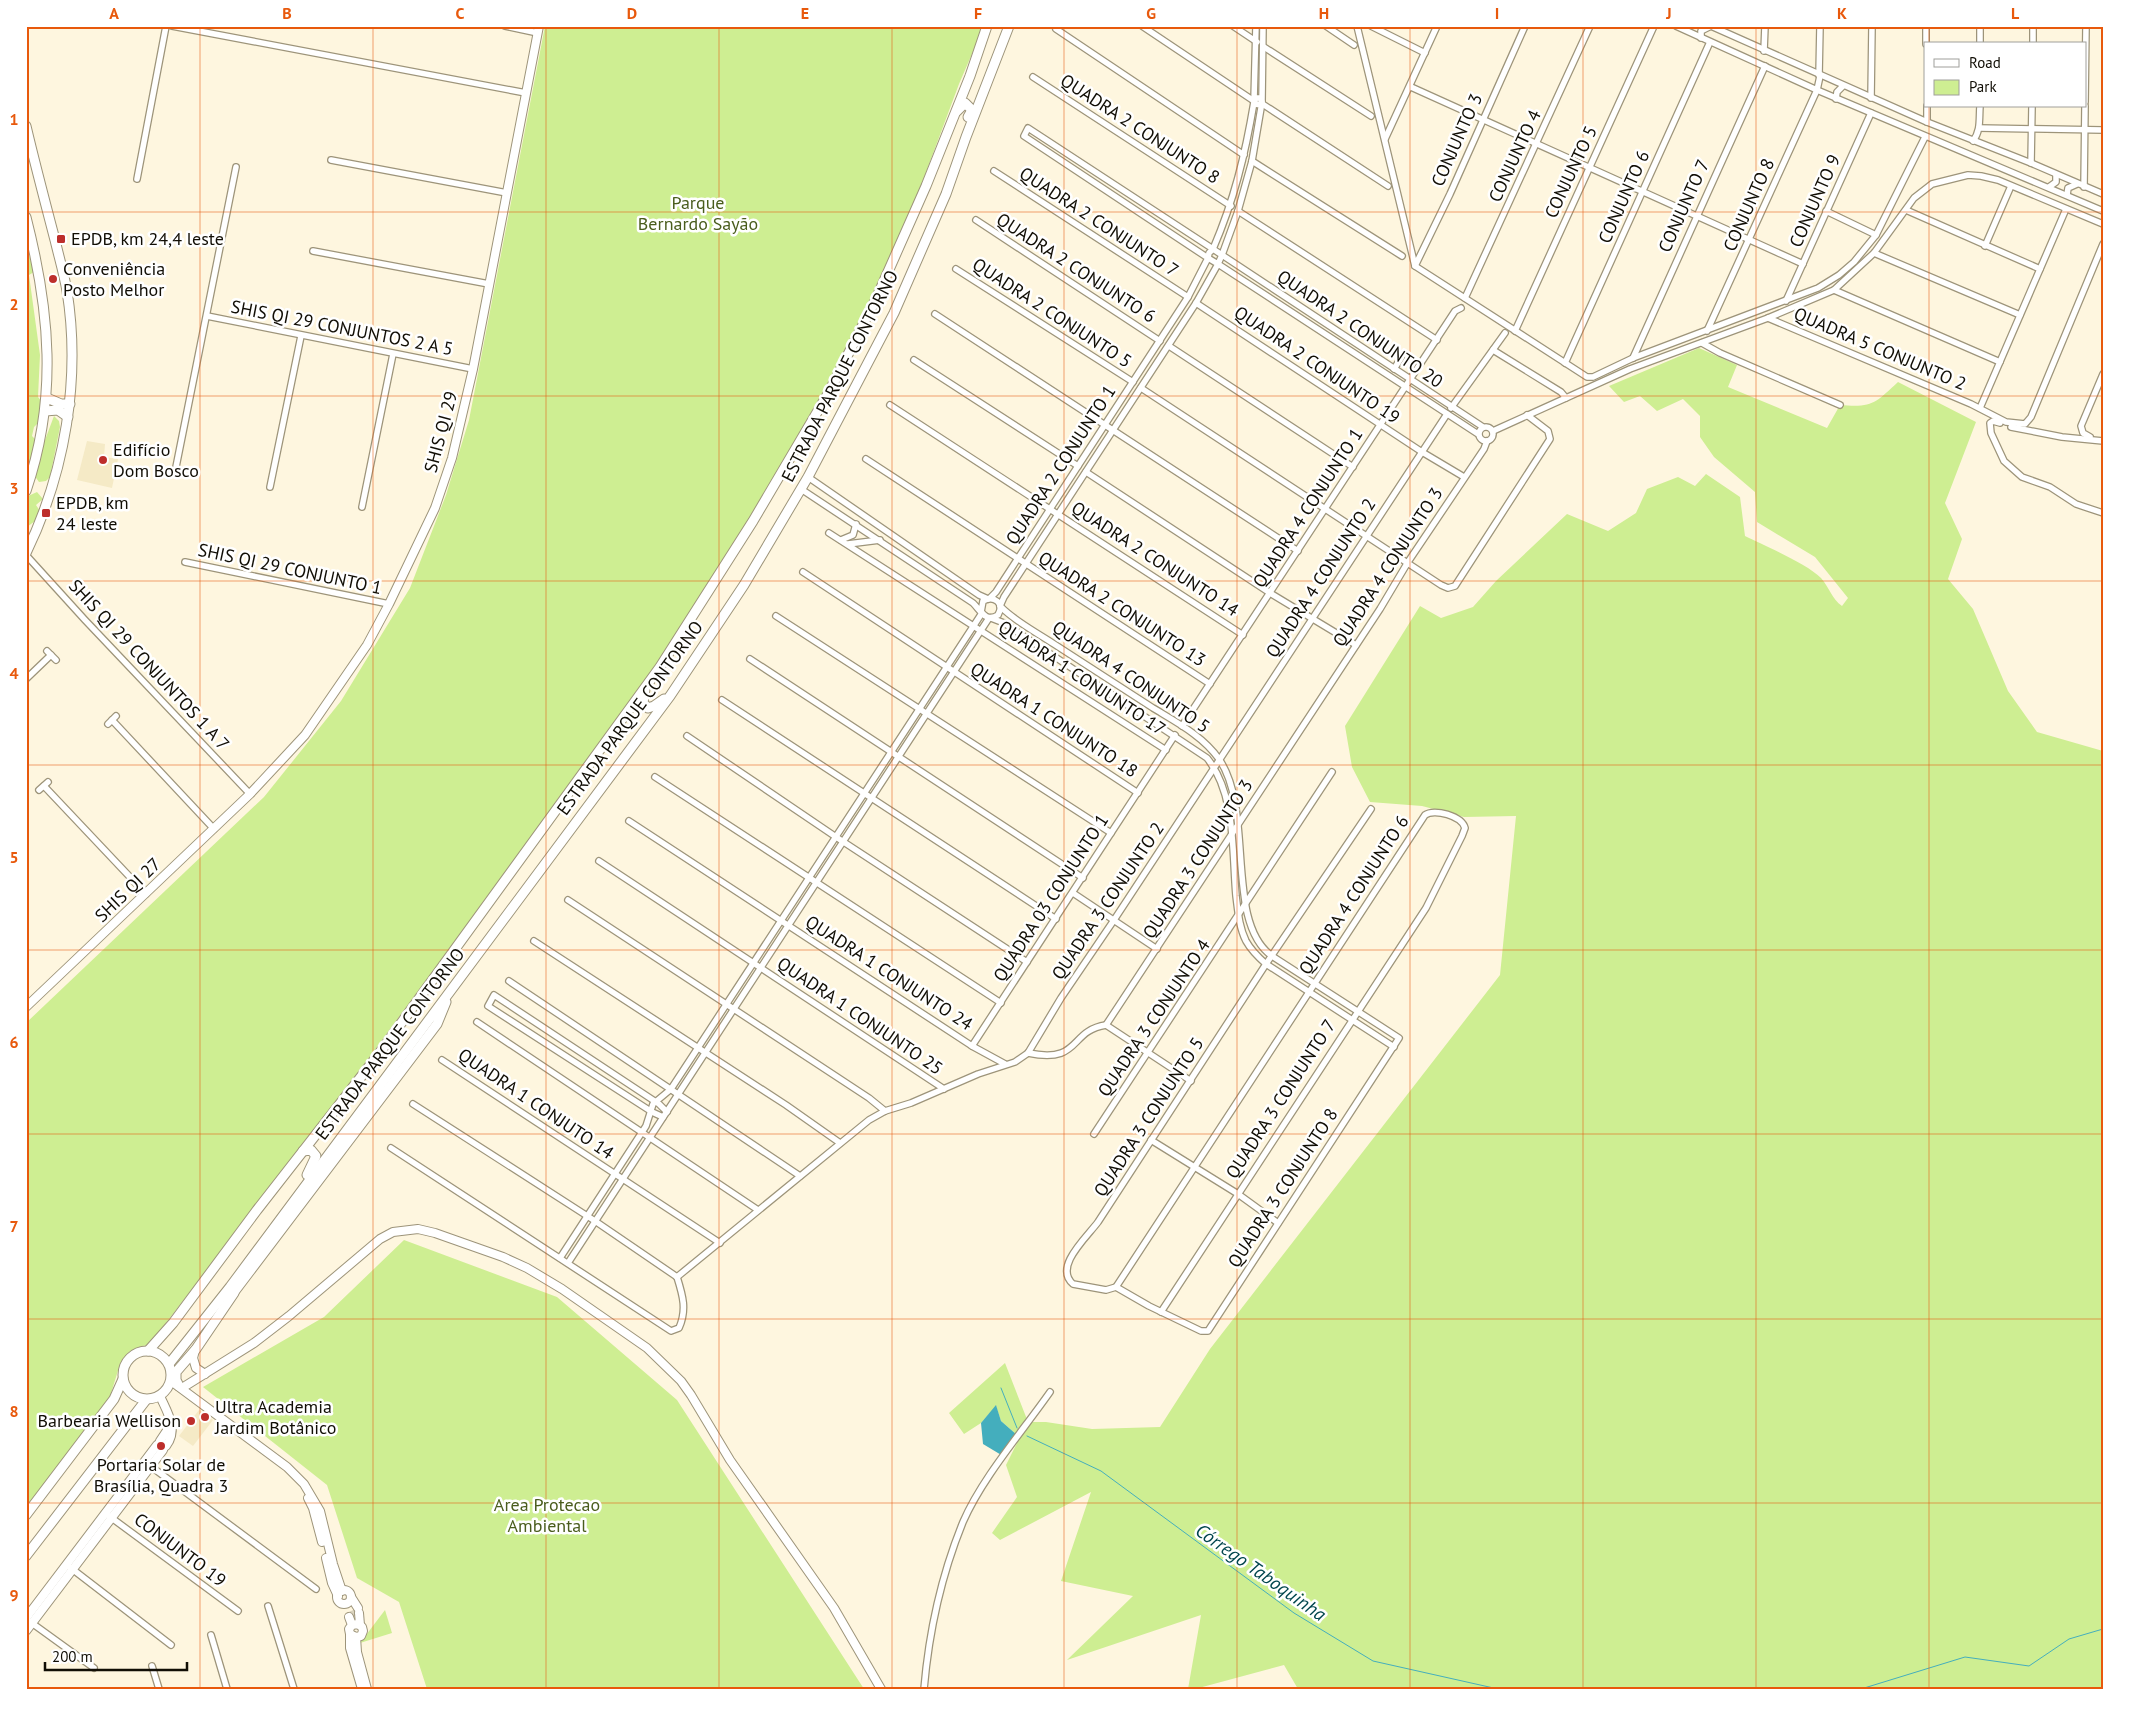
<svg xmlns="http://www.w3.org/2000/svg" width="2129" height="1715" font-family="'PT Sans',sans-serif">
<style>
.built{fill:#f5eac6}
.green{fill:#ceee92}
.water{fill:#44aebd}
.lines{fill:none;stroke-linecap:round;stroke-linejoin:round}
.stream{stroke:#44aebd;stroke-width:1}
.secondary-tunnel{stroke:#dad3be;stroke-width:8;stroke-dasharray:8 4;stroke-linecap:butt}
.street-casing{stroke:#9d947a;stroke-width:8}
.secondary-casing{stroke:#9d947a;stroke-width:10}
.primary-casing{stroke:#9d947a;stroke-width:11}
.street{stroke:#fff;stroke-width:5.5}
.secondary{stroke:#fff;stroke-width:8}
.primary{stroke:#fff;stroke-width:9}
.grid{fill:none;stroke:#e8590c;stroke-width:1;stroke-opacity:0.55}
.poi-dot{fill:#bd2e2b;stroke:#fff;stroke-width:2}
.labels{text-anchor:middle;stroke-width:5;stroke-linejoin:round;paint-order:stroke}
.street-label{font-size:18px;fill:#110e05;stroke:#fff}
.park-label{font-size:18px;fill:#4a5d1d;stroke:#fff}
.poi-label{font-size:18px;fill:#110e05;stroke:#fff;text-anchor:start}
.water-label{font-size:19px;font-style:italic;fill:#02464e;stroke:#fff}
.neatline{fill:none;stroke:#e8590c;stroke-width:2}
.grid-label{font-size:16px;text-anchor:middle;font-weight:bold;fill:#e8590c}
</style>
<rect width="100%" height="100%" fill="#fef6df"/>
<g class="built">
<path d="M87,441L105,444L104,457L118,459L112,488L77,480Z"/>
<path d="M199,1410L213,1420L193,1446L179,1436Z"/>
</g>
<g class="green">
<path d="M545,26H984L959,84L891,266L782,478L688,624L205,1281L196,1284L149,1345L142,1346L129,1352L120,1364L109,1400L26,1509V1023L264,797L341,701L410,588L446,495L469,420Z"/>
<path d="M26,244L34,272L29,275L40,355L38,397L42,402L41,420L34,427L32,436L37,441L45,440L54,416L59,421L60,427L50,477L46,481L39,482L34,475L32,457L26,470Z"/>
<path d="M1699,348L1737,365L1728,387L1827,428L1840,405C1873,408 1875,403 1898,382L1976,422L1945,503L1962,539L1948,579L1973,609L2008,691L2037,732L2103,751V1689H1298L1284,1665L1195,1689H1188L1201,1615L1067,1660L1133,1596L1061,1581L1091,1492L1000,1540L992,1533L1017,1497L1006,1465L1026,1425L1017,1435L1001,1421L996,1406L981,1423L964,1434L949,1413L1005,1363L1028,1422H1046L1092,1429L1160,1427L1210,1349L1500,975L1516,816L1464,817L1422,806L1370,802L1352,767L1345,726L1420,606L1441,618L1473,607L1496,581L1567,514L1608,531L1636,513L1647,489L1678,477L1695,486L1706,474L1740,497L1745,536C1765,546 1806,563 1821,578C1829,587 1832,599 1842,606L1848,598L1815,557L1757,522L1755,492L1714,457L1700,437V416L1683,399L1657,411L1640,396L1624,402L1609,386Z"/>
<path d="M37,492L43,499L36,505L40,511L35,521L27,527L26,538V497Z"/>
<path d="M404,1240L557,1297L677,1400L864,1689H427L399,1602L357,1578L327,1485L203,1387L324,1317Z"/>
<path d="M385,1610L392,1633L360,1643Z"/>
</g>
<path class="water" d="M996,1405L1001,1421L1017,1435L1003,1456L983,1444L981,1423Z"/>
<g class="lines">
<g class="stream">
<path d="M1001,1388L1017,1428"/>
<path d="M1027,1436L1101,1471L1294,1613L1373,1661L1498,1689"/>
<path d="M1861,1689L1965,1657L2029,1666L2069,1639L2103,1629"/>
</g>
<path class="secondary-tunnel" d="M351,1611L353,1616"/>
<defs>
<g id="street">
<path d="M172,26L526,93"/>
<path d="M505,26L538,33"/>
<path d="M1142,26L1254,101"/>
<path d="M1233,26L1257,42"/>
<path d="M1326,26L1354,45"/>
<path d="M1357,26L1415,266L1587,377H1593L1633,358L1818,288L1839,275L1854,262L1876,235L1925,137"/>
<path d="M1371,26L1425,53"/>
<path d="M1676,26L1817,90L2103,211"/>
<path d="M1711,26L1927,122L2031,163L2103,194"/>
<path d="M1926,26V44"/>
<path d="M1056,29L1244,155"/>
<path d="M1701,38V31L1711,26"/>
<path d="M1980,44V26"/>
<path d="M2033,44V26"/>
<path d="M1264,47L1371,116"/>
<path d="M1764,51L1765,26"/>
<path d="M1819,75L1820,26"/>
<path d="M1033,77L1231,206"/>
<path d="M1411,87L1803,264"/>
<path d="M1871,98L1872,26"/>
<path d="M1836,99L1837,92L1843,86"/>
<path d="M1254,100L1256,26"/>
<path d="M1262,101L1263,26"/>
<path d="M2085,102L2086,26"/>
<path d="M1261,103L1388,186"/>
<path d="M1261,105L1255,104V98H1260L1262,102L1252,161L1238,211L1222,255L1483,427"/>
<path d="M1927,106V122"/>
<path d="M1979,128L2103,130"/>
<path d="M1385,139L1437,26"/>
<path d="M1973,141C1981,131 1979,119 1980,106"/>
<path d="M331,160L507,193"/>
<path d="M1252,161L1402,256"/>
<path d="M2031,163L2032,106"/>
<path d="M994,171L1188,297"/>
<path d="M137,179L166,26"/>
<path d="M2049,187L2056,182V175"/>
<path d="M2084,187L2085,106"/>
<path d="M2067,195L2068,188L2077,184"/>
<path d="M1906,210L2040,269"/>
<path d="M1238,211L1437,340"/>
<path d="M1826,211L1876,235"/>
<path d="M976,220L1160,341"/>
<path d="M1985,246L2011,186"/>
<path d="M313,251L489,284"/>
<path d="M1874,253L2020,315"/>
<path d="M1415,266L1450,194L1525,26"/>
<path d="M956,269L1133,382"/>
<path d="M1834,290L2000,362"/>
<path d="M1465,298L1590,26"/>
<path d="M1786,301L1871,113"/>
<path d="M1196,303L1422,452L1464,477"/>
<path d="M935,314L1298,551"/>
<path d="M207,316L473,369"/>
<path d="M1768,318L1971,404L2006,422L2025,424L2031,417L2103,244"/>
<path d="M1515,331L1654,26"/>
<path d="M1707,331L1817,90L1820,76"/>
<path d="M1702,343L1720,353L1840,405"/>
<path d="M1169,346L1353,467"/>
<path d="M1493,350L1561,392L1566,398"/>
<path d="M1633,358L1765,66"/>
<path d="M914,360L1078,466"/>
<path d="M1565,363L1710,42"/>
<path d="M1394,369L1401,358"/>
<path d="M1141,388L1441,585L1448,588L1455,586L1550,439L1548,431L1527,415"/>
<path d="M890,405L1243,635"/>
<path d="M1451,408L1505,333"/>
<path d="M1980,408L2066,209"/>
<path d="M2000,423L1993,421L1990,423L1991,433L2004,461L2022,477L2050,487L2076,504L2103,513"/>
<circle cx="1486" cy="434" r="7"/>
<path d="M2011,427L2062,437L2103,441"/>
<path d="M1493,431L1630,369L1768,318L1834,290L1874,253L1914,198L1932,184L1968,175L1981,176L1998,180L2103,224"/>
<path d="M2090,437L2083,433L2081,426L2103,374"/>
<path d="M866,459L1210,684"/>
<path d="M176,467L236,167"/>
<path d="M1086,472L1270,593L1356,645"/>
<path d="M808,477L979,595L988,599"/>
<path d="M270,487L301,336"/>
<path d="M801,489L973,603C981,611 986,623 998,615C1005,603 994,595 983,601L981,612"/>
<path d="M362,507L393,354"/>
<path d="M829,533L1166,750"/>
<path d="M841,540L853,535L856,524"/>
<path d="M848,544L880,540"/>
<path d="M26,555L85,620L250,794"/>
<path d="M185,562L389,604"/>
<path d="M803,572L1138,793"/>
<path d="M990,598L996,592L1188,297L1208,258L1024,136L1028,128L1213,249C1234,200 1245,156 1254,102"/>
<path d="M1000,606L1004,597L1196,303L1218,264L1222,255L1213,249L1209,253L1208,258L1218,264L1478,434"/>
<path d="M1001,607C1016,622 1036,632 1054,644C1087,665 1120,687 1153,708C1176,722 1203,736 1219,759C1255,811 1224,922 1272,956L1399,1038L1208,1331H1201L1149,1306L1116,1287"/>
<path d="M776,616L1111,833"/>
<path d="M991,618L1004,623L1207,758C1236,794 1232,851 1236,896C1238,911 1239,927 1246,941C1251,950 1258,957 1266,964L1394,1047"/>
<path d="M47,651L56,660"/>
<path d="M750,659L1083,878"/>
<path d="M26,679L51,655"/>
<path d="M722,700L1056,919"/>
<path d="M112,720L214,829"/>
<path d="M108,724L116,716"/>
<path d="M1182,726L1455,311L1461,308"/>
<path d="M687,736L836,837L1027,962"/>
<path d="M655,777L1001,1003"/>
<path d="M44,786L146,894"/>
<path d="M39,790L48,782"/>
<path d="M629,821L972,1046L1005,1064"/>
<path d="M599,861L944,1089"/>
<path d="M1073,893L1157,949"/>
<path d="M568,900L869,1098L885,1111"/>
<path d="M534,941L786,1105L840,1143"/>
<path d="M509,981L800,1176"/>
<path d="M477,1022L758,1210"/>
<path d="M1106,1025L1380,609L1408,562L1484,449L1487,441"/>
<path d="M972,1046L1175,735"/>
<path d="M1028,1053C1082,1064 1068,1031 1106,1025L1191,1081"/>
<path d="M442,1060L720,1243"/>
<path d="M413,1104L595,1221L677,1277"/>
<path d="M663,1117L652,1112L488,1006L494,995L659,1104L667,1112"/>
<path d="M1094,1134L1332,772"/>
<path d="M1151,1140L1238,1194L1278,1223"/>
<path d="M391,1148L671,1331L679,1328C687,1310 683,1296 677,1277"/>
<path d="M560,1258L646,1126L653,1104L671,1089L982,613"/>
<path d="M568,1263L989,618"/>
<path d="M677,1277L869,1120L885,1111L911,1103L978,1074L1015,1062L1028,1053L1061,998L1114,920L1447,414"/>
<path d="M1161,1312L1426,908L1462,836L1465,828C1462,816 1434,808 1425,815L1116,1287L1106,1290L1073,1284C1053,1267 1087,1237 1098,1222L1266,964L1371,809"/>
<path d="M149,1465L316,1589"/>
<path d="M109,1516L238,1611"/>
<path d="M67,1565L171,1645"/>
<path d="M268,1606L294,1689"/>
<path d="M29,1621L94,1668"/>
<path d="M211,1635L227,1689"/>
<path d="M152,1666L159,1689"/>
<path d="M924,1689C929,1631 941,1576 963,1522C982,1478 1022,1432 1050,1392"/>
</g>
<g id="secondary">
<path d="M26,1007L250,794L305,735L367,645L389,604L435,508L452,458L473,369L539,26"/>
<path d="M195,1350L193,1358L196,1368L205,1374"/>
<path d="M171,1381L287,1467L304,1484L320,1511L333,1564L342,1591"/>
<path d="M182,1388L254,1343L289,1316L380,1239L393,1232L418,1229L435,1233L503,1257L527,1268L562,1289L647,1348L681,1381L691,1395L730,1460L834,1608L881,1689"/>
<path d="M160,1396C167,1412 179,1429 166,1446"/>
<path d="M160,1441L172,1423"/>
<path d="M308,1498L313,1508L322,1542"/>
<path d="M326,1558L332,1583L338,1596"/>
<circle cx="344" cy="1597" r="7"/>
<path d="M351,1597L358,1608"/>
<path d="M359,1613L360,1625"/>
<path d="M349,1617L352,1625L349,1629L350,1634L356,1637L361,1636L363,1631L362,1627L358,1624L352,1625"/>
<path d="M26,1618L157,1445"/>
<path d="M26,1631L163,1450"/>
<path d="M350,1634V1648L362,1689"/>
<path d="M356,1637L357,1652L367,1689"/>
</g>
<g id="primary">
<path d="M957,111L965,103L972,110L968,117"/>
<path d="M26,126C35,164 45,202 55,240C59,257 64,274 67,291C81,379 65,473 26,553"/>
<path d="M26,217C50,311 58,398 26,491"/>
<path d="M47,398L61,404H70"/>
<path d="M45,411L58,410L68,417"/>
<path d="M645,689L643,703L648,708L654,706L664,699"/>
<path d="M303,1151L311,1150L316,1156L307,1175"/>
<path d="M231,1296L437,1024L446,1002"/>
<circle cx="147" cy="1375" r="24"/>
<path d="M148,1351L173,1323L257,1210L378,1055L660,667L753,521L829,392L876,299L926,186L970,76L987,26"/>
<path d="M169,1364L230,1287L670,696L744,585L808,477L894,313L946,194L966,137L1009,26"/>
<path d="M179,1386L176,1380V1372L196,1349L234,1293"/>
<path d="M26,1515L114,1399L123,1379"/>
<path d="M26,1556L146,1400"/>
</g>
</defs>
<use href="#street" class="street-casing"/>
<use href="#secondary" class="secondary-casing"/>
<use href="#primary" class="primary-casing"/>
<use href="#street" class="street"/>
<use href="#secondary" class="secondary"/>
<use href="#primary" class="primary"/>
</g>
<path class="grid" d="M200,26V1689M373,26V1689M546,26V1689M719,26V1689M892,26V1689M1064,26V1689M1237,26V1689M1410,26V1689M1583,26V1689M1756,26V1689M1929,26V44M1929,106V1689M26,212H2103M26,396H2103M26,581H2103M26,765H2103M26,950H2103M26,1134H2103M26,1319H2103M26,1503H2103"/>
<g class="poi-dot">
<rect x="56" y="234" width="10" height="10" rx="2.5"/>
<circle cx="53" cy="279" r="5"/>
<circle cx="103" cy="460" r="5"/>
<rect x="41" y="508" width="10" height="10" rx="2.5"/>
<circle cx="205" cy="1417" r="5"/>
<circle cx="191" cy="1421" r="5"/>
<circle cx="161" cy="1446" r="5"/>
</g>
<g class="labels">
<g class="street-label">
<text transform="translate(1140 129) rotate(33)" y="6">QUADRA 2 CONJUNTO 8</text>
<text transform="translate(1457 140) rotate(-66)" y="6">CONJUNTO 3</text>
<text transform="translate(1515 156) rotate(-65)" y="6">CONJUNTO 4</text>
<text transform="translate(1571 172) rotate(-65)" y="6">CONJUNTO 5</text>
<text transform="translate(1624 197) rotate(-66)" y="6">CONJUNTO 6</text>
<text transform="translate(1815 201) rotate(-66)" y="6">CONJUNTO 9</text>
<text transform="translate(1749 205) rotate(-66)" y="6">CONJUNTO 8</text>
<text transform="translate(1684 206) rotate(-66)" y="6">CONJUNTO 7</text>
<text transform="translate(1099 222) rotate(33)" y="6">QUADRA 2 CONJUNTO 7</text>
<text transform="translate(1076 268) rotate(33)" y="6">QUADRA 2 CONJUNTO 6</text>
<text transform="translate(1052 313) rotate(33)" y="6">QUADRA 2 CONJUNTO 5</text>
<text transform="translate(342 328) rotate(11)" y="6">SHIS QI 29 CONJUNTOS 2 A 5</text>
<text transform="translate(1360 329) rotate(34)" y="6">QUADRA 2 CONJUNTO 20</text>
<text transform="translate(1880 349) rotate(23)" y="6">QUADRA 5 CONJUNTO 2</text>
<text transform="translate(1317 365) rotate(34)" y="6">QUADRA 2 CONJUNTO 19</text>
<text transform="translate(840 376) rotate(-63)" y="6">ESTRADA PARQUE CONTORNO</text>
<text transform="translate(441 432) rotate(-75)" y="6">SHIS QI 29</text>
<text transform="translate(1061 465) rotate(-57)" y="6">QUADRA 2 CONJUNTO 1</text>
<text transform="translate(1308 508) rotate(-57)" y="6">QUADRA 4 CONJUNTO 1</text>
<text transform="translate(1155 559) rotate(33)" y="6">QUADRA 2 CONJUNTO 14</text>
<text transform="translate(1388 567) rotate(-57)" y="6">QUADRA 4 CONJUNTO 3</text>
<text transform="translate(290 569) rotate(12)" y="6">SHIS QI 29 CONJUNTO 1</text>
<text transform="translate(1321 578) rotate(-57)" y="6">QUADRA 4 CONJUNTO 2</text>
<text transform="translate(1122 609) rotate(33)" y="6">QUADRA 2 CONJUNTO 13</text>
<text transform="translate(149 665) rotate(47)" y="6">SHIS QI 29 CONJUNTOS 1 A 7</text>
<text transform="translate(1131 677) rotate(34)" y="6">QUADRA 4 CONJUNTO 5</text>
<text transform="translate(1082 678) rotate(33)" y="6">QUADRA 1 CONJUNTO 17</text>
<text transform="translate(630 718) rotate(-54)" y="6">ESTRADA PARQUE CONTORNO</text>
<text transform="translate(1054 720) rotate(33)" y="6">QUADRA 1 CONJUNTO 18</text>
<text transform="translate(1198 859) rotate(-57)" y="6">QUADRA 3 CONJUNTO 3</text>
<text transform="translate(128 890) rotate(-44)" y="6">SHIS QI 27</text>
<text transform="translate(1354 895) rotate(-57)" y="6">QUADRA 4 CONJUNTO 6</text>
<text transform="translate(1051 898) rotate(-57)" y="6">QUADRA 03 CONJUNTO 1</text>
<text transform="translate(1108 901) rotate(-56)" y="6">QUADRA 3 CONJUNTO 2</text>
<text transform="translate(889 973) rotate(33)" y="6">QUADRA 1 CONJUNTO 24</text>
<text transform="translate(860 1016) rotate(34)" y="6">QUADRA 1 CONJUNTO 25</text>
<text transform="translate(1154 1018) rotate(-56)" y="6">QUADRA 3 CONJUNTO 4</text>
<text transform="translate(390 1044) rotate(-53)" y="6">ESTRADA PARQUE CONTORNO</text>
<text transform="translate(1281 1099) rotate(-57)" y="6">QUADRA 3 CONJUNTO 7</text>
<text transform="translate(536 1104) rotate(34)" y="6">QUADRA 1 CONJUTO 14</text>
<text transform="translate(1149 1117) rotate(-57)" y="6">QUADRA 3 CONJUNTO 5</text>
<text transform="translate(1283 1188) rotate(-57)" y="6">QUADRA 3 CONJUNTO 8</text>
<text transform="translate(180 1550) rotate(37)" y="6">CONJUNTO 19</text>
</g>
<g class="park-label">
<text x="698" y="209">Parque<tspan x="698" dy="21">Bernardo Sayão</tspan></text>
<text x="547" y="1511">Area Protecao<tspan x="547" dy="21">Ambiental</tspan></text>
</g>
<g class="poi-label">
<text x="71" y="245">EPDB, km 24,4 leste</text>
<text x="63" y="275">Conveniência<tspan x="63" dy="21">Posto Melhor</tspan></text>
<text x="113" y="456">Edifício<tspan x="113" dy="21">Dom Bosco</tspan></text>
<text x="56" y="509">EPDB, km<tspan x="56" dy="21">24 leste</tspan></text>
<text x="215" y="1413">Ultra Academia<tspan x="215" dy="21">Jardim Botânico</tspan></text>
<text x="181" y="1427" text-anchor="end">Barbearia Wellison</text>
<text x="161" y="1471" text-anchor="middle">Portaria Solar de<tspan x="161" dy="21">Brasília, Quadra 3</tspan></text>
</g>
<g class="water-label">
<text transform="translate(1261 1572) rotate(35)" y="7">Córrego Taboquinha</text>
</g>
</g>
<rect width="2129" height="1715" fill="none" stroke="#ffffff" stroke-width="55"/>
<rect x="1924" y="42" width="162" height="65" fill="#ffffff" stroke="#a09f9b"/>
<rect x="1934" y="59" width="25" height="8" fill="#ffffff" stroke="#a09f9b"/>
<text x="1969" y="68" font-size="15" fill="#110e05">Road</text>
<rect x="1934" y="80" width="25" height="15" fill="#ceee92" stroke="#a09f9b"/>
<text x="1969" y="92" font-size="15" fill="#110e05">Park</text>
<path d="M45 1662v8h142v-8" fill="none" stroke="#110e05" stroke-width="2.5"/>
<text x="52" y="1662" font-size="15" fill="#110e05" stroke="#ffffff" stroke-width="4" paint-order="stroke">200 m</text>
<rect x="28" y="28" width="2074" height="1660" class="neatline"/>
<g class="grid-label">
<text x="114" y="19">A</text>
<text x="287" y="19">B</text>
<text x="460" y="19">C</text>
<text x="632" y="19">D</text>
<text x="805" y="19">E</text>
<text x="978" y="19">F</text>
<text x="1151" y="19">G</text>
<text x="1324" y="19">H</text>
<text x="1497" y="19">I</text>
<text x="1669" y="19">J</text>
<text x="1842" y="19">K</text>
<text x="2015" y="19">L</text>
<text x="14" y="125">1</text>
<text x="14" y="310">2</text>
<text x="14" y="494">3</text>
<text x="14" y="679">4</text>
<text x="14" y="863">5</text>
<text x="14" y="1048">6</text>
<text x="14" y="1232">7</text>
<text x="14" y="1417">8</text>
<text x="14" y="1601">9</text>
</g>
</svg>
